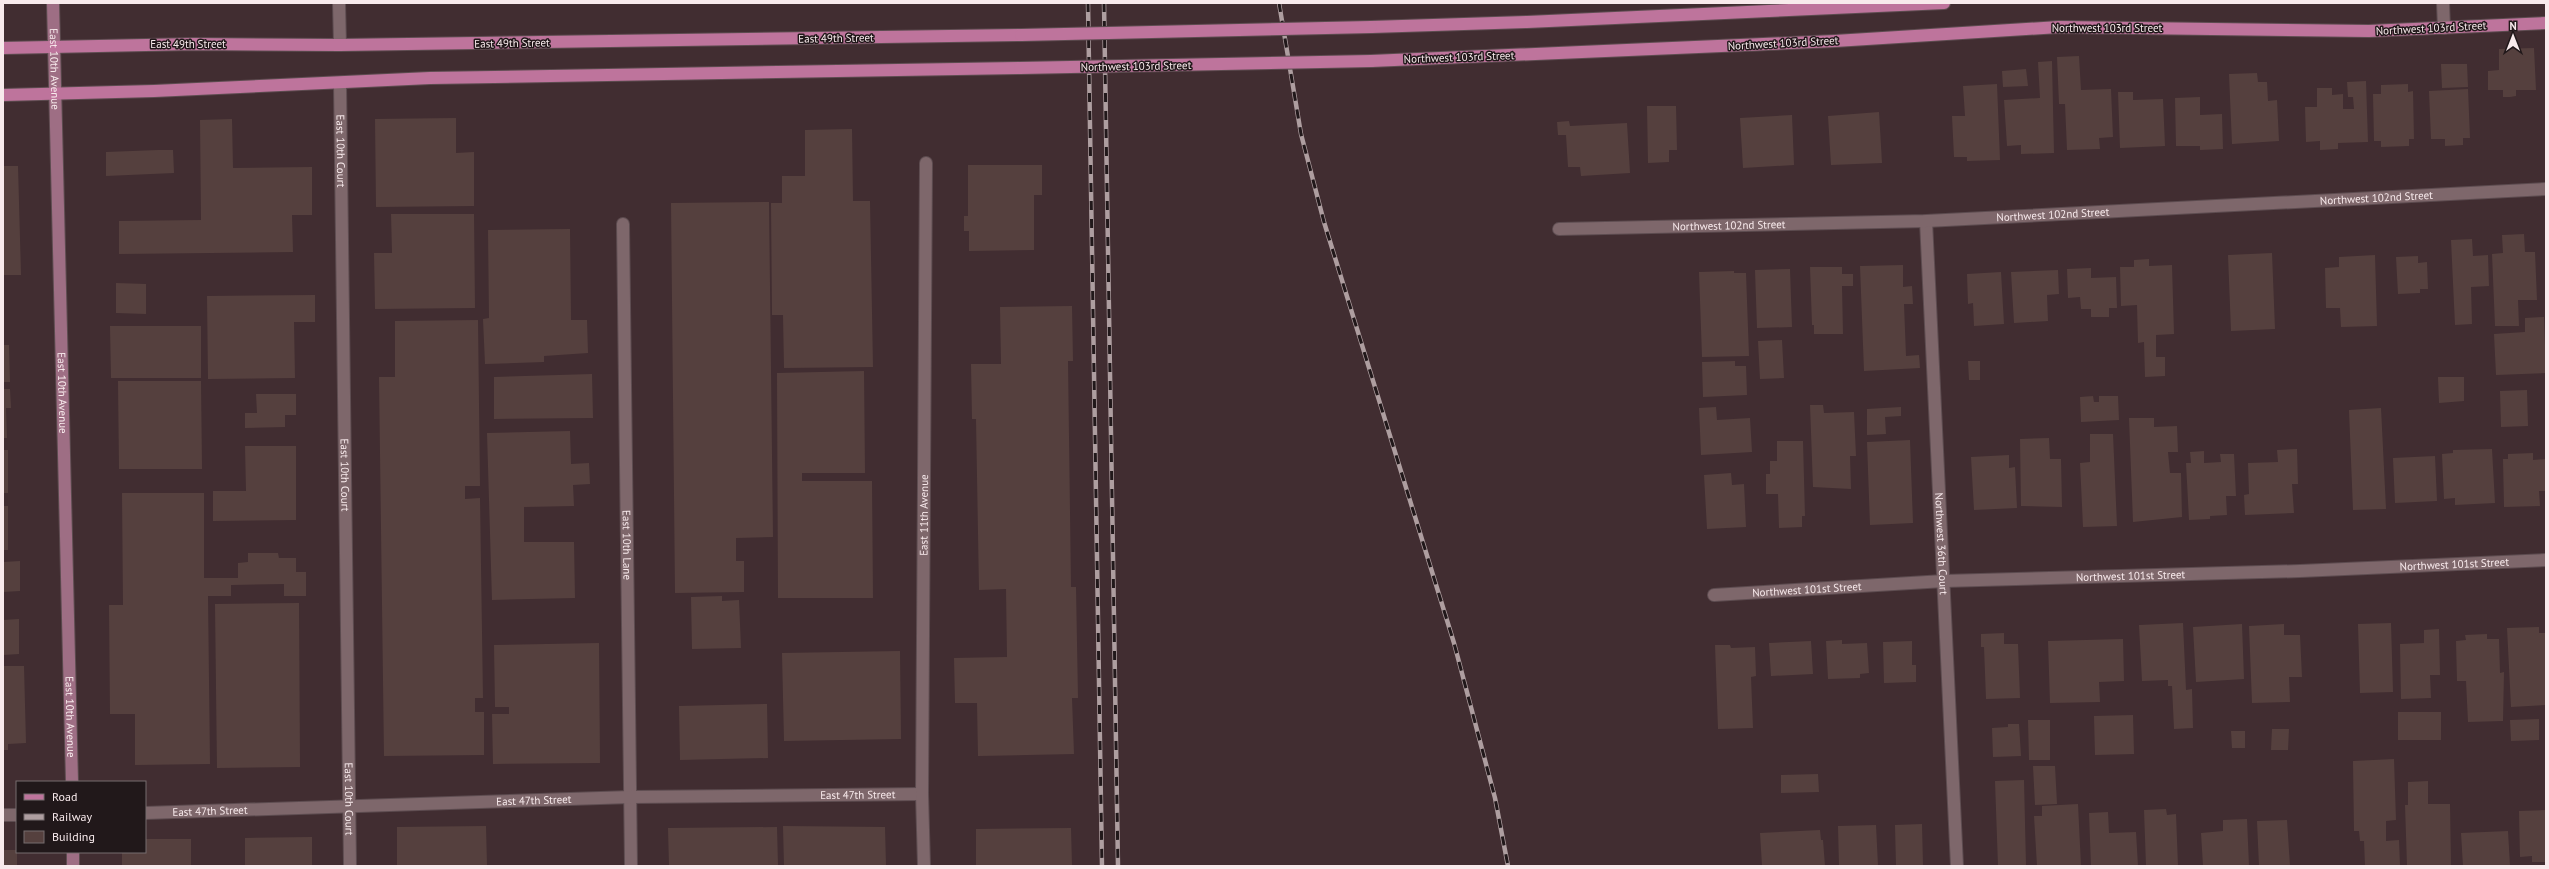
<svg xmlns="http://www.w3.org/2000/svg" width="2549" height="869" font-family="'PT Sans',sans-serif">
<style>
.building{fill:#55403e}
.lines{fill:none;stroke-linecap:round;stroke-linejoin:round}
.street-casing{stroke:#5d4c50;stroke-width:14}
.secondary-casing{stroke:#5d4c50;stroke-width:14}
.primary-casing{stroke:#5d4c50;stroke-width:14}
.street{stroke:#7e676b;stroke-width:12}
.secondary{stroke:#9e6e84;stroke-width:12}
.primary{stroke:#be749c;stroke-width:12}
.rail-casing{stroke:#ae9ea0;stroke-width:4.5}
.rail{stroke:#21181a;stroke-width:3;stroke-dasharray:9;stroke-linecap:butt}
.primary-bridge-casing{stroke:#5d4c50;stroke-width:14;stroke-linecap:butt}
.primary-bridge{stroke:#be749c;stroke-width:12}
.labels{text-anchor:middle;stroke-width:3;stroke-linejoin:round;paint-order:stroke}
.street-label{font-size:11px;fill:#f8eaec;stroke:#21181a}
</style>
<rect width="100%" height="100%" fill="#412d31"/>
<g class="building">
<path d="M2534,48L2536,90H2516V96L2510,97H2503V90H2488V71L2499,70V49Z"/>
<path d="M2079,56L2081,90L2111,89L2113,137L2099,138L2100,149L2067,150L2065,104H2059L2057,57Z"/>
<path d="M2052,61L2054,153L2021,154V145L2007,146L2004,100L2040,98L2038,62Z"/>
<path d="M2441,64H2467L2468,87L2442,88Z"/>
<path d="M2026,69L2028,86L2003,87L2002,71Z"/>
<path d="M2257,73L2258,82H2267L2268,101L2277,100L2279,141L2232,144L2229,74Z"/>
<path d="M2366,81L2368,142L2338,143V149L2320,150V141L2306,142L2305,107H2317V88H2332V95L2343,94V109H2354L2353,97H2348L2347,82Z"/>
<path d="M1997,84L2000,160L1967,161V157H1954L1952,116H1965L1963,86Z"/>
<path d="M2408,84V92L2413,91L2414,139H2409V146L2381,147V141H2374L2373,94H2381V85Z"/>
<path d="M2468,89L2470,138H2463V145L2445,146V139H2431L2429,91Z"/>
<path d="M2118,92H2133V100L2163,99L2165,146L2120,148Z"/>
<path d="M2200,97V115L2222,114L2223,149L2200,150V146H2176L2175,98Z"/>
<path d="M1647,106H1676L1677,150H1669V162L1648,163Z"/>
<path d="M1879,112L1882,163L1831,165L1828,116Z"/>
<path d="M1792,115L1794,165L1743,168L1740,118Z"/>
<path d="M456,118V153L474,152V206L376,207L375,119Z"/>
<path d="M232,119L233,168L312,167V215H292L293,252L119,254V221L201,220L200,120Z"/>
<path d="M1569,121L1570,126L1627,123L1630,173L1581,176L1580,167H1568L1566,135H1558L1557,122Z"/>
<path d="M852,129L853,201H870L873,367L784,368L783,315H772L771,203H782V176H805V130Z"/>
<path d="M158,150H173L174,173L106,176V152Z"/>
<path d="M968,165H1042V195H1034V250L969,251V231H964V216H968Z"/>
<path d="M3,166H18L21,275H3Z"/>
<path d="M769,202L773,537L736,538V561H744V592L675,593L671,203Z"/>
<path d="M391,214H474L475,308L375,309L374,253H392Z"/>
<path d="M570,229L571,320H587L588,353L544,356V362L485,364L483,319L489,318L488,230Z"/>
<path d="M2524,234L2525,252H2535L2537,300H2518L2519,326H2495L2492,254L2503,253L2502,235Z"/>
<path d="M2472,239L2473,256L2488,255L2489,286L2471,287L2472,324L2455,325L2451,240Z"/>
<path d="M2272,253L2275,329L2231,331L2228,255Z"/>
<path d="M2375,255L2377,326L2341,327L2340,308H2326L2325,268L2339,267V257Z"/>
<path d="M2418,256V263L2427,262L2428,289H2420V293L2398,294L2396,257Z"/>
<path d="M2149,259V266L2172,265L2174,334L2156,335V357H2165V376L2145,377L2144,342L2138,343L2137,305L2121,306L2120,267H2134V260Z"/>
<path d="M1903,265V287L1912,286L1913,304H1904L1906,356L1919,355L1920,368L1864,371L1860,266Z"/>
<path d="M1810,267H1842V274H1853V286H1842L1843,334H1814V325H1812Z"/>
<path d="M2091,268V278L2116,277L2117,308H2109V317H2091V309H2081L2080,297L2068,298L2067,269Z"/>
<path d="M1790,269L1792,327L1757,328L1755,270Z"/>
<path d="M2058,270L2059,294L2047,295L2048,321L2014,323L2011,272Z"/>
<path d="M1734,271V273H1746L1749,356L1702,357L1699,272Z"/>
<path d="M2001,272L2004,324L1974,326L1973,303L1968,304L1967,274Z"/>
<path d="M116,283L146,284V314L116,313Z"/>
<path d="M315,295V322H294L295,378L208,379L207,296Z"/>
<path d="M1072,306L1073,361H1068L1071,587H1076L1078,698H1072L1074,754L978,756L977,703H955L954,658L1007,657L1006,589L979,590L976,419H972L971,364H1001L1000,307Z"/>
<path d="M2544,317L2546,373L2496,375L2494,334L2525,332V318Z"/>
<path d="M478,320L480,486H465V499L480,498L483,698H475V712H484V755L384,756L379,377H395V321Z"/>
<path d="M110,326H201V378H111Z"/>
<path d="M1782,340L1784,378L1760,379L1758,341Z"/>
<path d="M3,345H9L10,382H3Z"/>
<path d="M1735,361V366H1746L1747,395L1703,397L1702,362Z"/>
<path d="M1968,361H1980V380H1969Z"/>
<path d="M864,371L865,473H802V481H872L873,598H778L777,373Z"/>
<path d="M592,374L593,418L494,419V377Z"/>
<path d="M2438,377H2464V401L2439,403Z"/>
<path d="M118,381H201L202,469H119Z"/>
<path d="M3,389H10L11,408H6L7,438H3Z"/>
<path d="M2527,390L2528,426L2501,427L2500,391Z"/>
<path d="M256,394H296V415H285V427L245,428V413H257Z"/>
<path d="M2093,396L2094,402H2099V396H2118L2119,420L2081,422L2080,397Z"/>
<path d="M1810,405H1823L1824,413L1854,412L1856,456H1850L1851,489L1813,487Z"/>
<path d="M1716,407L1717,420L1750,418L1752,452L1701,455L1699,408Z"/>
<path d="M1901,407V416L1885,417L1886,434L1867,435V409Z"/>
<path d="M2381,408L2386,509L2353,510L2349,410Z"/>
<path d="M2129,418H2154V427L2177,426L2178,452H2168L2170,473H2181L2182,517L2133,522Z"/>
<path d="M570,431L571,464L589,463L590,484L573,485L574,506L524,507V542H574L575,598L492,600L487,433Z"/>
<path d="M2090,434H2113L2117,526L2083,527L2080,463L2090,462Z"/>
<path d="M2049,438L2050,459H2061L2062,507L2021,506L2020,439Z"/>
<path d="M1910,440L1913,523L1870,525L1867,442Z"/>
<path d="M1777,441H1803L1805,516H1802V527L1779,528L1778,494H1766V474H1770V461H1777Z"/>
<path d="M245,446H296V520L213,521V491H246Z"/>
<path d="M2297,449L2298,484H2292L2294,513L2245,515L2244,495L2249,494L2248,463L2278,462L2277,450Z"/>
<path d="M2492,449L2495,503L2455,505V498L2444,499L2442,454L2453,453V450Z"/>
<rect x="3" y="450" width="5" height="43"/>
<path d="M2204,451V463L2221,462L2220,454H2234L2236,496H2226L2227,515L2210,516V519L2189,520L2186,463H2191L2190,452Z"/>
<path d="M2533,453V460L2546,459V491H2539L2540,506L2504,507L2503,459H2508V454Z"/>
<path d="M2009,455V468L2015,467L2017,508L1974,510L1971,457Z"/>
<path d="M2435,456L2437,501L2395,503L2393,458Z"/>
<path d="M1731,473L1732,485L1744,484L1746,527L1707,529L1704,475Z"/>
<path d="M122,493H204V578H238V563L248,562V553H278L279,558H296V572H306V596H284V584L231,585V596H208L210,764L135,765V714H110L109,605H123Z"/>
<rect x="3" y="506" width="5" height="44"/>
<path d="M20,561V591L3,592V562Z"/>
<path d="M722,596V601L739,600L741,648L692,649L691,597Z"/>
<path d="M299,603L300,767L217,768L215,604Z"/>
<path d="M19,619V654L3,655V620Z"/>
<path d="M2183,623L2186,690L2192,689L2193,728L2174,729L2172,686H2168V680L2142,681L2139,625Z"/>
<path d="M2391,623L2393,692L2360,693L2358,624Z"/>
<path d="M2242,624L2244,679L2196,682L2193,627Z"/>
<path d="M2284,624V635H2300L2302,677H2289L2290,702L2252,703L2249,626Z"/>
<path d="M2539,627V633H2546V705L2511,707L2507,628Z"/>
<path d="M2439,629L2440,675H2430L2431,698L2401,699L2400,644L2424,643V630Z"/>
<path d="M2004,633V644H2018L2020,698L1986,699L1984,647H1981V634Z"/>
<path d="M2487,634V639H2499L2500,673L2504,672L2503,721L2468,722L2466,681H2457L2456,641L2466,640L2465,635Z"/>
<path d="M2123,639L2124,681L2099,682L2100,702L2050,703L2048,641Z"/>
<path d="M1842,640V644L1867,643L1869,673L1860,674V678L1828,679L1826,641Z"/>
<path d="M1811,641L1813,674L1771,676L1769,643Z"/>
<path d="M1912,641V665H1916V682L1884,683L1883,642Z"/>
<path d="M599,643L600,763L493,764L492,714H509V707H495L494,645Z"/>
<path d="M1715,645H1730L1731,648L1755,647L1756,676L1751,677L1753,728L1718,729Z"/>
<path d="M900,651L901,739L784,741L782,653Z"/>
<path d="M3,666H24L26,743L8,744V750H3Z"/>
<path d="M767,704L768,758L680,760L679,706Z"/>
<rect x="2398" y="712" width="43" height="28"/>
<path d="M2133,715L2134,754L2095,755L2094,716Z"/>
<path d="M2539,719V740L2511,741L2510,720Z"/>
<path d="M2028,720H2050V760H2029Z"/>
<path d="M2008,724H2019L2021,756L1993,757L1992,728L2008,727Z"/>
<path d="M2272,729H2289L2288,750H2271Z"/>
<path d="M2231,731H2245V748H2232Z"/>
<path d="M2394,759L2396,820L2386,821V841L2399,840L2400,866H2365L2364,841H2360L2359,831H2354L2353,761Z"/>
<path d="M2033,766H2055L2057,804L2035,805Z"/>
<path d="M1818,774L1819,792L1781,793V775Z"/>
<path d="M2024,780L2026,866H1998L1995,781Z"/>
<path d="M2428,781V804H2450L2451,866H2407L2405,805H2408V782Z"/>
<path d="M2078,804L2081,866H2037L2034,816H2042V806Z"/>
<path d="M2166,809L2167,815L2176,814L2178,866H2146L2144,810Z"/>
<path d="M2546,810V862H2532V856L2520,857L2519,811Z"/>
<path d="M2108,812L2109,833L2136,832L2138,866H2091L2089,813Z"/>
<path d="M2247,819L2249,866H2203L2201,833L2223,831V820Z"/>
<path d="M2287,820L2290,866H2259L2257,821Z"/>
<path d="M1922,824L1923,866H1896L1895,825Z"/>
<path d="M1876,825L1878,866H1839L1838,826Z"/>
<path d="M486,826L487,866H397V827Z"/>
<path d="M783,826L885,827L886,866H784Z"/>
<path d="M777,827L778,866H669L668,828Z"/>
<path d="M1071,828L1072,866H976V829Z"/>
<path d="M1820,830L1821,840H1823L1825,866H1762L1760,833Z"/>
<path d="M2508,831L2510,866H2463L2461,833Z"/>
<path d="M312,837V866H245V838Z"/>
<path d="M145,839H191V866H122V852H145Z"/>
<rect x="3" y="850" width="14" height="16"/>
</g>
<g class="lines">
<defs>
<g id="street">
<path d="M339,3L340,45"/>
<path d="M2443,3L2444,28"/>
<path id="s1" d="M340,83L350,866"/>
<path id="s2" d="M1926,221L1957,866"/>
<path id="s3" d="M623,224L631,866"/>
<path id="s4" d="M1559,229L1926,221L2546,189"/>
<path id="s5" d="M1714,595L1944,581L2300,571L2546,560"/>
<path id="s6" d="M145,813L631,797L922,794"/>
<path d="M3,815H17"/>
<path id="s7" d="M924,866L922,794L926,163"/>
</g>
<g id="secondary">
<path id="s8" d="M53,3L72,782"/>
<path d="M73,852V866"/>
</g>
<g id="primary">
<path d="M1371,27L1527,22L1944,3"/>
<path d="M3,48L193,44L340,45L1021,35"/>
<path d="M1371,61L1835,41L2059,27L2369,31L2546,23"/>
<path d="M3,95L154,91L430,78L1020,68"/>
</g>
</defs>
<use href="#street" class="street-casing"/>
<use href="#secondary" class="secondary-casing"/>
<use href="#primary" class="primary-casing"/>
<use href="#street" class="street"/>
<use href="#secondary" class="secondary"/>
<use href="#primary" class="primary"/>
<defs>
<g id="rail">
<path d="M1088,3L1102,866"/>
<path d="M1104,3L1118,866"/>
<path d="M1279,3L1301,134L1324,222L1454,643L1495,798L1508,866"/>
</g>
</defs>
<use href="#rail" class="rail-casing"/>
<use href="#rail" class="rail"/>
<defs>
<g id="primary-bridge">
<path d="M1021,35L1371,27"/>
<path d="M1020,68L1371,61"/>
</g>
</defs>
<use href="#primary-bridge" class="primary-bridge-casing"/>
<use href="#primary-bridge" class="primary-bridge"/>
</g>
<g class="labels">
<g class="street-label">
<text x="2107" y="32">Northwest 103rd Street</text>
<text transform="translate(2431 28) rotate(-3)" y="4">Northwest 103rd Street</text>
<text transform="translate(836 38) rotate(-1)" y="4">East 49th Street</text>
<text transform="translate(512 43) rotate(-1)" y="4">East 49th Street</text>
<text transform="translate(1783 43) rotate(-3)" y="4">Northwest 103rd Street</text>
<text x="188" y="48">East 49th Street</text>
<text transform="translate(1459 57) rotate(-2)" y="4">Northwest 103rd Street</text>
<text transform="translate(1136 66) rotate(-1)" y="4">Northwest 103rd Street</text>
<text dy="4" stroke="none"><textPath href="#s8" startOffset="66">East 10th Avenue</textPath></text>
<text dy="4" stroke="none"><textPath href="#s1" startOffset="68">East 10th Court</textPath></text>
<text dy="4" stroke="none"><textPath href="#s4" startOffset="818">Northwest 102nd Street</textPath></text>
<text dy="4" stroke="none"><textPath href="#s4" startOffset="494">Northwest 102nd Street</textPath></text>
<text dy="4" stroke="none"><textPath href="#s4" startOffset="170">Northwest 102nd Street</textPath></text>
<text dy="4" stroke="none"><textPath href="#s8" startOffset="390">East 10th Avenue</textPath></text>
<text dy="4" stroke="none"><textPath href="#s1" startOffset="392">East 10th Court</textPath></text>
<text dy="4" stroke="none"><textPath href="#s7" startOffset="351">East 11th Avenue</textPath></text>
<text dy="4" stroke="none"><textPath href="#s2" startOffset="323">Northwest 36th Court</textPath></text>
<text dy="4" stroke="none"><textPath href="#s3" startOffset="321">East 10th Lane</textPath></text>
<text dy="4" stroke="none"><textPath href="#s5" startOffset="741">Northwest 101st Street</textPath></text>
<text dy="4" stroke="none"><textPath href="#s5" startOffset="417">Northwest 101st Street</textPath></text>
<text dy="4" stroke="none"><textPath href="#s5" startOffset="93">Northwest 101st Street</textPath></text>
<text dy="4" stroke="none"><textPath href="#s8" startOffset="714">East 10th Avenue</textPath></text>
<text dy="4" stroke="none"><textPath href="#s6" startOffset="713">East 47th Street</textPath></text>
<text dy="4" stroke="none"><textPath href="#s1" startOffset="716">East 10th Court</textPath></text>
<text dy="4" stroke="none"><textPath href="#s6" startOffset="389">East 47th Street</textPath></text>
<text dy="4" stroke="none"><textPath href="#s6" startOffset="65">East 47th Street</textPath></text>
</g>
</g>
<rect width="2549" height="869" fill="none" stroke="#f8eaec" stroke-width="8"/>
<rect x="16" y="781" width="130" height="72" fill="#21181a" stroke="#776c6e"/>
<rect x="24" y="794" width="20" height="6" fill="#be749c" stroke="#776c6e"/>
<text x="52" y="801" font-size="12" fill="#f8eaec">Road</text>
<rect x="24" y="814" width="20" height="6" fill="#ae9ea0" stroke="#776c6e"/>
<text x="52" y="821" font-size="12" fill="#f8eaec">Railway</text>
<rect x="24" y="831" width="20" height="12" fill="#55403e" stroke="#776c6e"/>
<text x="52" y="841" font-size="12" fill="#f8eaec">Building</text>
<g transform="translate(2513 36)" stroke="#21181a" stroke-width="3" paint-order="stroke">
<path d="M0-3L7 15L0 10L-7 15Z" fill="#f8eaec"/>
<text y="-6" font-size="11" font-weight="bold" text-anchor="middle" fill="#f8eaec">N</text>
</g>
</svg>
